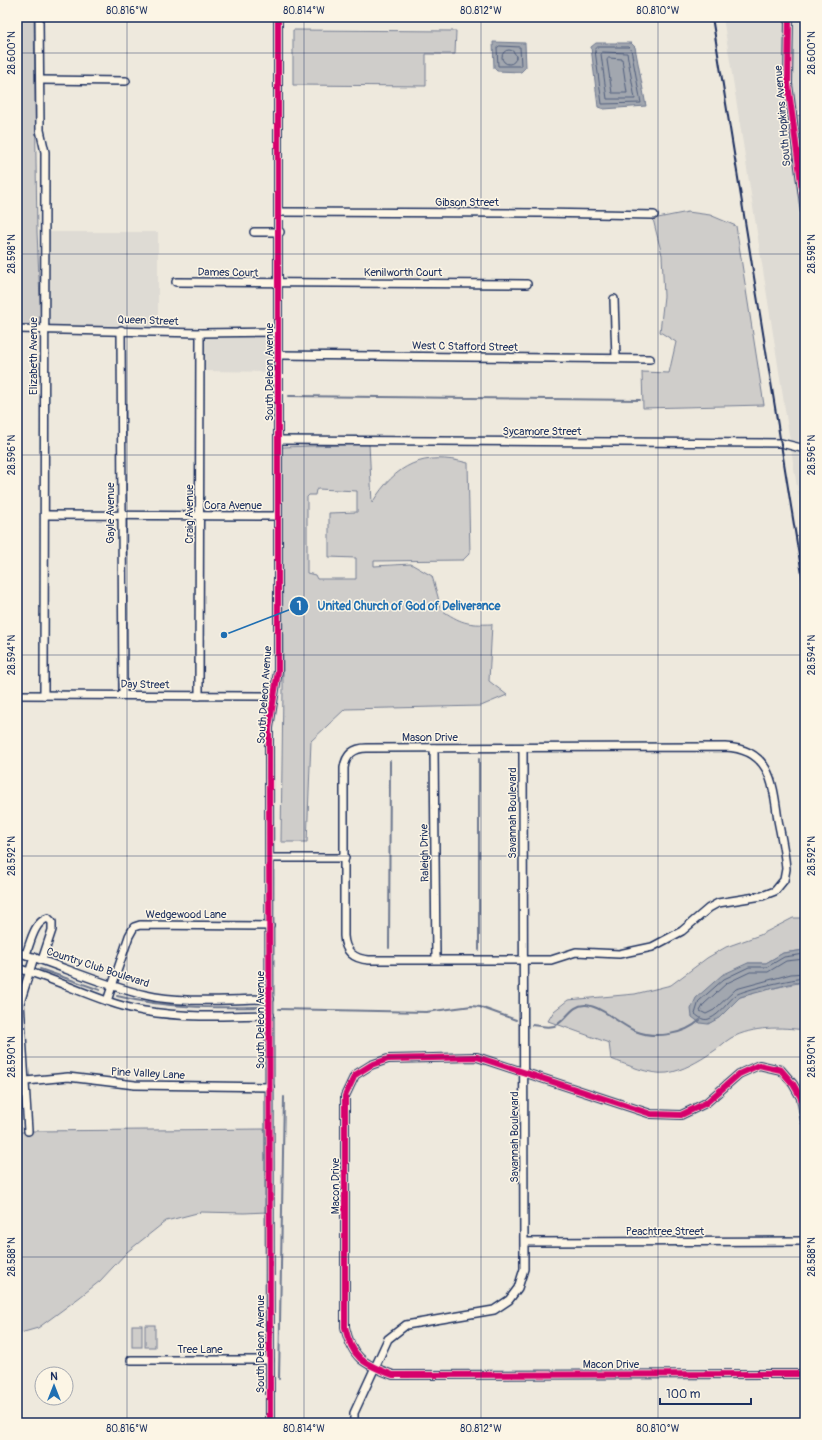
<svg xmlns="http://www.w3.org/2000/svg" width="822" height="1440" font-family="Pangolin,sans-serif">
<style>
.built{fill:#dedbd4}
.green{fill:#cfcdca;stroke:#757e94;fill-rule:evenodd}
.water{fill:#a2a7af;stroke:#6c778f}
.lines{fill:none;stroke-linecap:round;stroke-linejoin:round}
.shore{stroke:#515f7e;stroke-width:1}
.stream{stroke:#6c778f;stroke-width:2}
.minor-casing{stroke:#1b2f5e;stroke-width:10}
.minor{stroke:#fcf5e5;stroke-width:7}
.rail{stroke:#1b2f5e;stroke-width:2}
.cycleway-casing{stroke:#fcf5e5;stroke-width:8}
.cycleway{stroke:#d6006c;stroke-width:6}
.ticks{fill:none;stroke:#1b2f5e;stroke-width:1;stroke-opacity:0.45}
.labels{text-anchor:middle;stroke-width:3;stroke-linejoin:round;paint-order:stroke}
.street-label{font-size:11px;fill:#1b2f5e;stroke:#fcf5e5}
.leader{fill:none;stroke:#1f6fb2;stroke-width:1.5}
.callout-dot{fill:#1f6fb2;stroke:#fcf5e5;stroke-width:1.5}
.mark-label{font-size:12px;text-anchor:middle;font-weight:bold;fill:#fff}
.callout-label{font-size:12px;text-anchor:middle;font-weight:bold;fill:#1f6fb2;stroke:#fcf5e5;stroke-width:3;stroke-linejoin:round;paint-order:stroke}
.neatline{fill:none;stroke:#1b2f5e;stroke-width:1.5}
.ticks-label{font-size:10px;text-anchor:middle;fill:#1b2f5e}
</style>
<rect width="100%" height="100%" fill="#eee9dd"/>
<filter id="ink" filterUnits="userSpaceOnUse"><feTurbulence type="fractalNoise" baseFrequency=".025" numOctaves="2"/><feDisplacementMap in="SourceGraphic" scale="8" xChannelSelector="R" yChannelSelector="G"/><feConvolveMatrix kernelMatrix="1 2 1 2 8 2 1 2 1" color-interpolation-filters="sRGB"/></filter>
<g filter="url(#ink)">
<g class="built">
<path d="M723,17H785V84L793,151L805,231V445L790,441Z"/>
<path d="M792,17H805V111L795,113L791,84Z"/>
<path d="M47,232H158V328L47,326Z"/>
<path d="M203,336H275L276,372L203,371Z"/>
<path d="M791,449L805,452V537Z"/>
</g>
<g class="green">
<path d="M17,17H34L37,232L41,323L32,325H17Z"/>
<path d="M293,30L456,31L455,54H426V86L293,85Z"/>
<path d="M805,114V146L800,147L796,116Z"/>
<path d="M688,212L710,215L736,226L764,405L643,408L642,372L669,373L676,342L660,332L664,296L662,255L653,219Z"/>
<path d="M369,444L372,503C396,464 423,451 468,463L470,553L463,560L374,561V566L411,564L432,576L438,597L440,609C461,623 467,625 492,624L489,681L507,695L481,706L345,709L311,741L307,842H281L283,690L282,447ZM318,489L357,491V512L329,513V557L356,558V579H317L315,575L307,573V497L309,495H315L316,490Z"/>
<path d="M793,918H805V950L783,953L766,963H748L708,1024C723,1015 726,1008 739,998C744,994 796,983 805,982V1030C780,1027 754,1026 731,1038C724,1042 718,1049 711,1053C699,1061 682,1071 667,1073C649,1075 628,1065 611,1059L609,1043L548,1021L554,1011L568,1000L635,994L671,985L707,958L726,947L760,935Z"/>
<path d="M267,1129V1212L244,1213L201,1212L166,1221L127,1252L100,1281L80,1297L38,1328L17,1334V1132H25L26,1135L32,1134V1131Z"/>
<rect x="132" y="1325" width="10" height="22"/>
<rect x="145" y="1325" width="10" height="22"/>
</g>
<g class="water">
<path d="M493,42L525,43L526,67L521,72L497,71L494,68Z"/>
<path d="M596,43H631L635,47L646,106L604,109L598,107L591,47Z"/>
<path d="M805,950V982L793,983L740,997L719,1018L708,1024L700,1023L692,1017L691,1009L696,998L722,975L748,963H766L783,953Z"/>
</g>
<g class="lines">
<g class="shore">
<path d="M500,46L520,47L521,66H498L497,48Z"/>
<path d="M598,47H629L631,49L641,103L602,104L595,50Z"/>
<circle cx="509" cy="57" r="7"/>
<path d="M603,52L627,53L635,99H607L601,54Z"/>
<path d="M609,58L622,59L627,93H612L607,60Z"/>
<path d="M805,954L784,957L767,967H749L724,979L699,1001L695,1014C699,1017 703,1021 709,1019C721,1014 727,1002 736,995C742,990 796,978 805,978"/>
<path d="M805,959L786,961L768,972H750L727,983L704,1004L700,1011L706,1014L714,1010L736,989L791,974L805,973"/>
</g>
<g class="stream">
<path d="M289,396L640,400"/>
<path d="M479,759V950"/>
<path d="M389,948L390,761"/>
<path d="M17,961L22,963"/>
<path d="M40,969L100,990"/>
<path d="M117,996C166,1008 210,1008 260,1007"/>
<path d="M279,1009L426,1012L472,1006L480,1007L516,1020"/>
<path d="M532,1025C539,1026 547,1028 554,1026C566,1022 571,1004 586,1005C603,1007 619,1024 635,1031C655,1039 684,1035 700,1020"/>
<path d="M279,1379L284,1097"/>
</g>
<defs>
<g id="minor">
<path d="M39,17L40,130L45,152L44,695"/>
<path d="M789,17L788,84L805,212"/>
<path d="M40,80L126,81"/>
<path d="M280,212L540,213L654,215"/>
<path d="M254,232H280"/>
<path d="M176,282L527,284"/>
<path d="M614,299L616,358"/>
<path d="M17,329L200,333L278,332"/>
<path d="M121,330L123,695"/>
<path d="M279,355L650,359"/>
<path d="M279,440L781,443L805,449"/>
<path d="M45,515L278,516"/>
<path d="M17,695L273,696"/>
<path d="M199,696L200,333"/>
<path d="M725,747C771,749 773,784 778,820C781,836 785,853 786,869L784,880L775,891L762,896L718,903L709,908L682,931L652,947L619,954L576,952L551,960H369C354,959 345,952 344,936V768C346,754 354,748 367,748Z"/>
<path d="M434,748L436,959"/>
<path d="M270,858H345"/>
<path d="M17,952C60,965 101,985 145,995C183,1004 231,999 270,999"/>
<path d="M26,954C31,941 34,922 48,918L52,922V930L42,960"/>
<path d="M17,968C60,980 100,1003 144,1011C185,1018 228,1016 270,1015"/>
<path d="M107,1001L129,936L134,927L140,925L270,926"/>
<path d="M26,1081L68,1077L135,1085L270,1087"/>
<path d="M805,1121L801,1098L793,1084L781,1070L759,1065L739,1074L706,1103L681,1115L651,1114L477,1057L388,1059L371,1065L355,1075L345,1096V1327C352,1358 363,1364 393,1375L805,1374"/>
<path d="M28,1131L20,1003L34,957"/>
<path d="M525,1242L805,1241"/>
<path d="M131,1360H270"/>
<path d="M270,1423L269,728L278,671V17"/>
<path d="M354,1423V1413L388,1339L406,1325L494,1310L509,1300L518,1288L524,1269L523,748"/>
</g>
</defs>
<use href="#minor" class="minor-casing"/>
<use href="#minor" class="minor"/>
<path class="rail" d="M712,17L805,593"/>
<defs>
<g id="cycleway">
<path d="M789,17L788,84L805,212"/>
<path d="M805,1121L801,1098L793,1084L781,1070L759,1065L739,1074L706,1103L681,1115L651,1114L477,1057L388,1059L371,1065L355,1075L345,1096V1327C352,1358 363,1364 393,1375L805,1374"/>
<path d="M270,1423L269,728L278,671V17"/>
</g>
</defs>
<use href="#cycleway" class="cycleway-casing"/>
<use href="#cycleway" class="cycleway"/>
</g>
</g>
<path class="ticks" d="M127,17V1423M304,17V1423M481,17V1423M658,17V1423M17,53H805M17,254H805M17,455H805M17,655H805M17,856H805M17,1057H805M17,1257H805"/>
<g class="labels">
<g class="street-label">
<text transform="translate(782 116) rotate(-95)" y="4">South Hopkins Avenue</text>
<text x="467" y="206">Gibson Street</text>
<text transform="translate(228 272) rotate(1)" y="4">Dames Court</text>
<text x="403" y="276">Kenilworth Court</text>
<text transform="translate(148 320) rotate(2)" y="4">Queen Street</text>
<text transform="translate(465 346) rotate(1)" y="4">West C Stafford Street</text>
<text transform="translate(33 356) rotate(-90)" y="4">Elizabeth Avenue</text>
<text transform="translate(269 372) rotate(-90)" y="4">South Deleon Avenue</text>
<text x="542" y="435">Sycamore Street</text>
<text x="233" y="509">Cora Avenue</text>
<text transform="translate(110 513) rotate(-90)" y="4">Gayle Avenue</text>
<text transform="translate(189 514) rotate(-90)" y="4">Craig Avenue</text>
<text transform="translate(145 684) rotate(1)" y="4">Day Street</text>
<text transform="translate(264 695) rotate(-86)" y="4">South Deleon Avenue</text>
<text x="430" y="741">Mason Drive</text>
<text transform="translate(512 813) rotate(-90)" y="4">Savannah Boulevard</text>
<text transform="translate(424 853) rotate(-91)" y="4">Raleigh Drive</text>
<text x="186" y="918">Wedgewood Lane</text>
<text transform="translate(98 967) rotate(18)" y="4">Country Club Boulevard</text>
<text transform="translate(260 1020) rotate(-90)" y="4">South Deleon Avenue</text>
<text transform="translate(148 1073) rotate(3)" y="4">Pine Valley Lane</text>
<text transform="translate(514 1137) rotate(-90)" y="4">Savannah Boulevard</text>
<text transform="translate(335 1186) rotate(-90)" y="4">Macon Drive</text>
<text x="665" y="1235">Peachtree Street</text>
<text transform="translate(260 1344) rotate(-90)" y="4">South Deleon Avenue</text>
<text x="200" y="1353">Tree Lane</text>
<text x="611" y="1368">Macon Drive</text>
</g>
</g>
<path class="leader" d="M224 635L299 606"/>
<g class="callout-dot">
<circle cx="224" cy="635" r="4"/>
<circle cx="299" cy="606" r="10"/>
</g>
<g class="mark-label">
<text x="299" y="610">1</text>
</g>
<g class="callout-label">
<text x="409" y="610">United Church of God of Deliverance</text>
</g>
<rect width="822" height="1440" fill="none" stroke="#fcf5e5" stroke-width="44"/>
<g transform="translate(54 1386)"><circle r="19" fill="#fcf5e5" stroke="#a2a6af"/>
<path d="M0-3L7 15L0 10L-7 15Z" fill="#1f6fb2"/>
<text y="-6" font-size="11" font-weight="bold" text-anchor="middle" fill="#1b2f5e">N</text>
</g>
<path d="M660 1398v6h91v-6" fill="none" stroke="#1b2f5e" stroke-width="2"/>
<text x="666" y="1398" font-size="12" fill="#1b2f5e" stroke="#fcf5e5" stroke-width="3" paint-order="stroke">100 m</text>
<rect x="22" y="22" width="778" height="1396" class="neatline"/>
<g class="ticks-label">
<text x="127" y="14">80.816°W</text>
<text x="304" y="14">80.814°W</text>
<text x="481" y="14">80.812°W</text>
<text x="658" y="14">80.810°W</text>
<text transform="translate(11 53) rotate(-90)" y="4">28.600°N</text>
<text transform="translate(811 53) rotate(-90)" y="4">28.600°N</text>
<text transform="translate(11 254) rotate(-90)" y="4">28.598°N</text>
<text transform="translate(811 254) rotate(-90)" y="4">28.598°N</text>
<text transform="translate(11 455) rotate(-90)" y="4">28.596°N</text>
<text transform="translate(811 455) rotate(-90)" y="4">28.596°N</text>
<text transform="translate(11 655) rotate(-90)" y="4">28.594°N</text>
<text transform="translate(811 655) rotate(-90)" y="4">28.594°N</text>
<text transform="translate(11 856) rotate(-90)" y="4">28.592°N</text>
<text transform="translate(811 856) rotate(-90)" y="4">28.592°N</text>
<text transform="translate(11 1057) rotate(-90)" y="4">28.590°N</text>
<text transform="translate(811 1057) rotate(-90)" y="4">28.590°N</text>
<text transform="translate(11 1257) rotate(-90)" y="4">28.588°N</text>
<text transform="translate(811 1257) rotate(-90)" y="4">28.588°N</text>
<text x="127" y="1432">80.816°W</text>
<text x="304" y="1432">80.814°W</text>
<text x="481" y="1432">80.812°W</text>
<text x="658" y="1432">80.810°W</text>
</g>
</svg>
